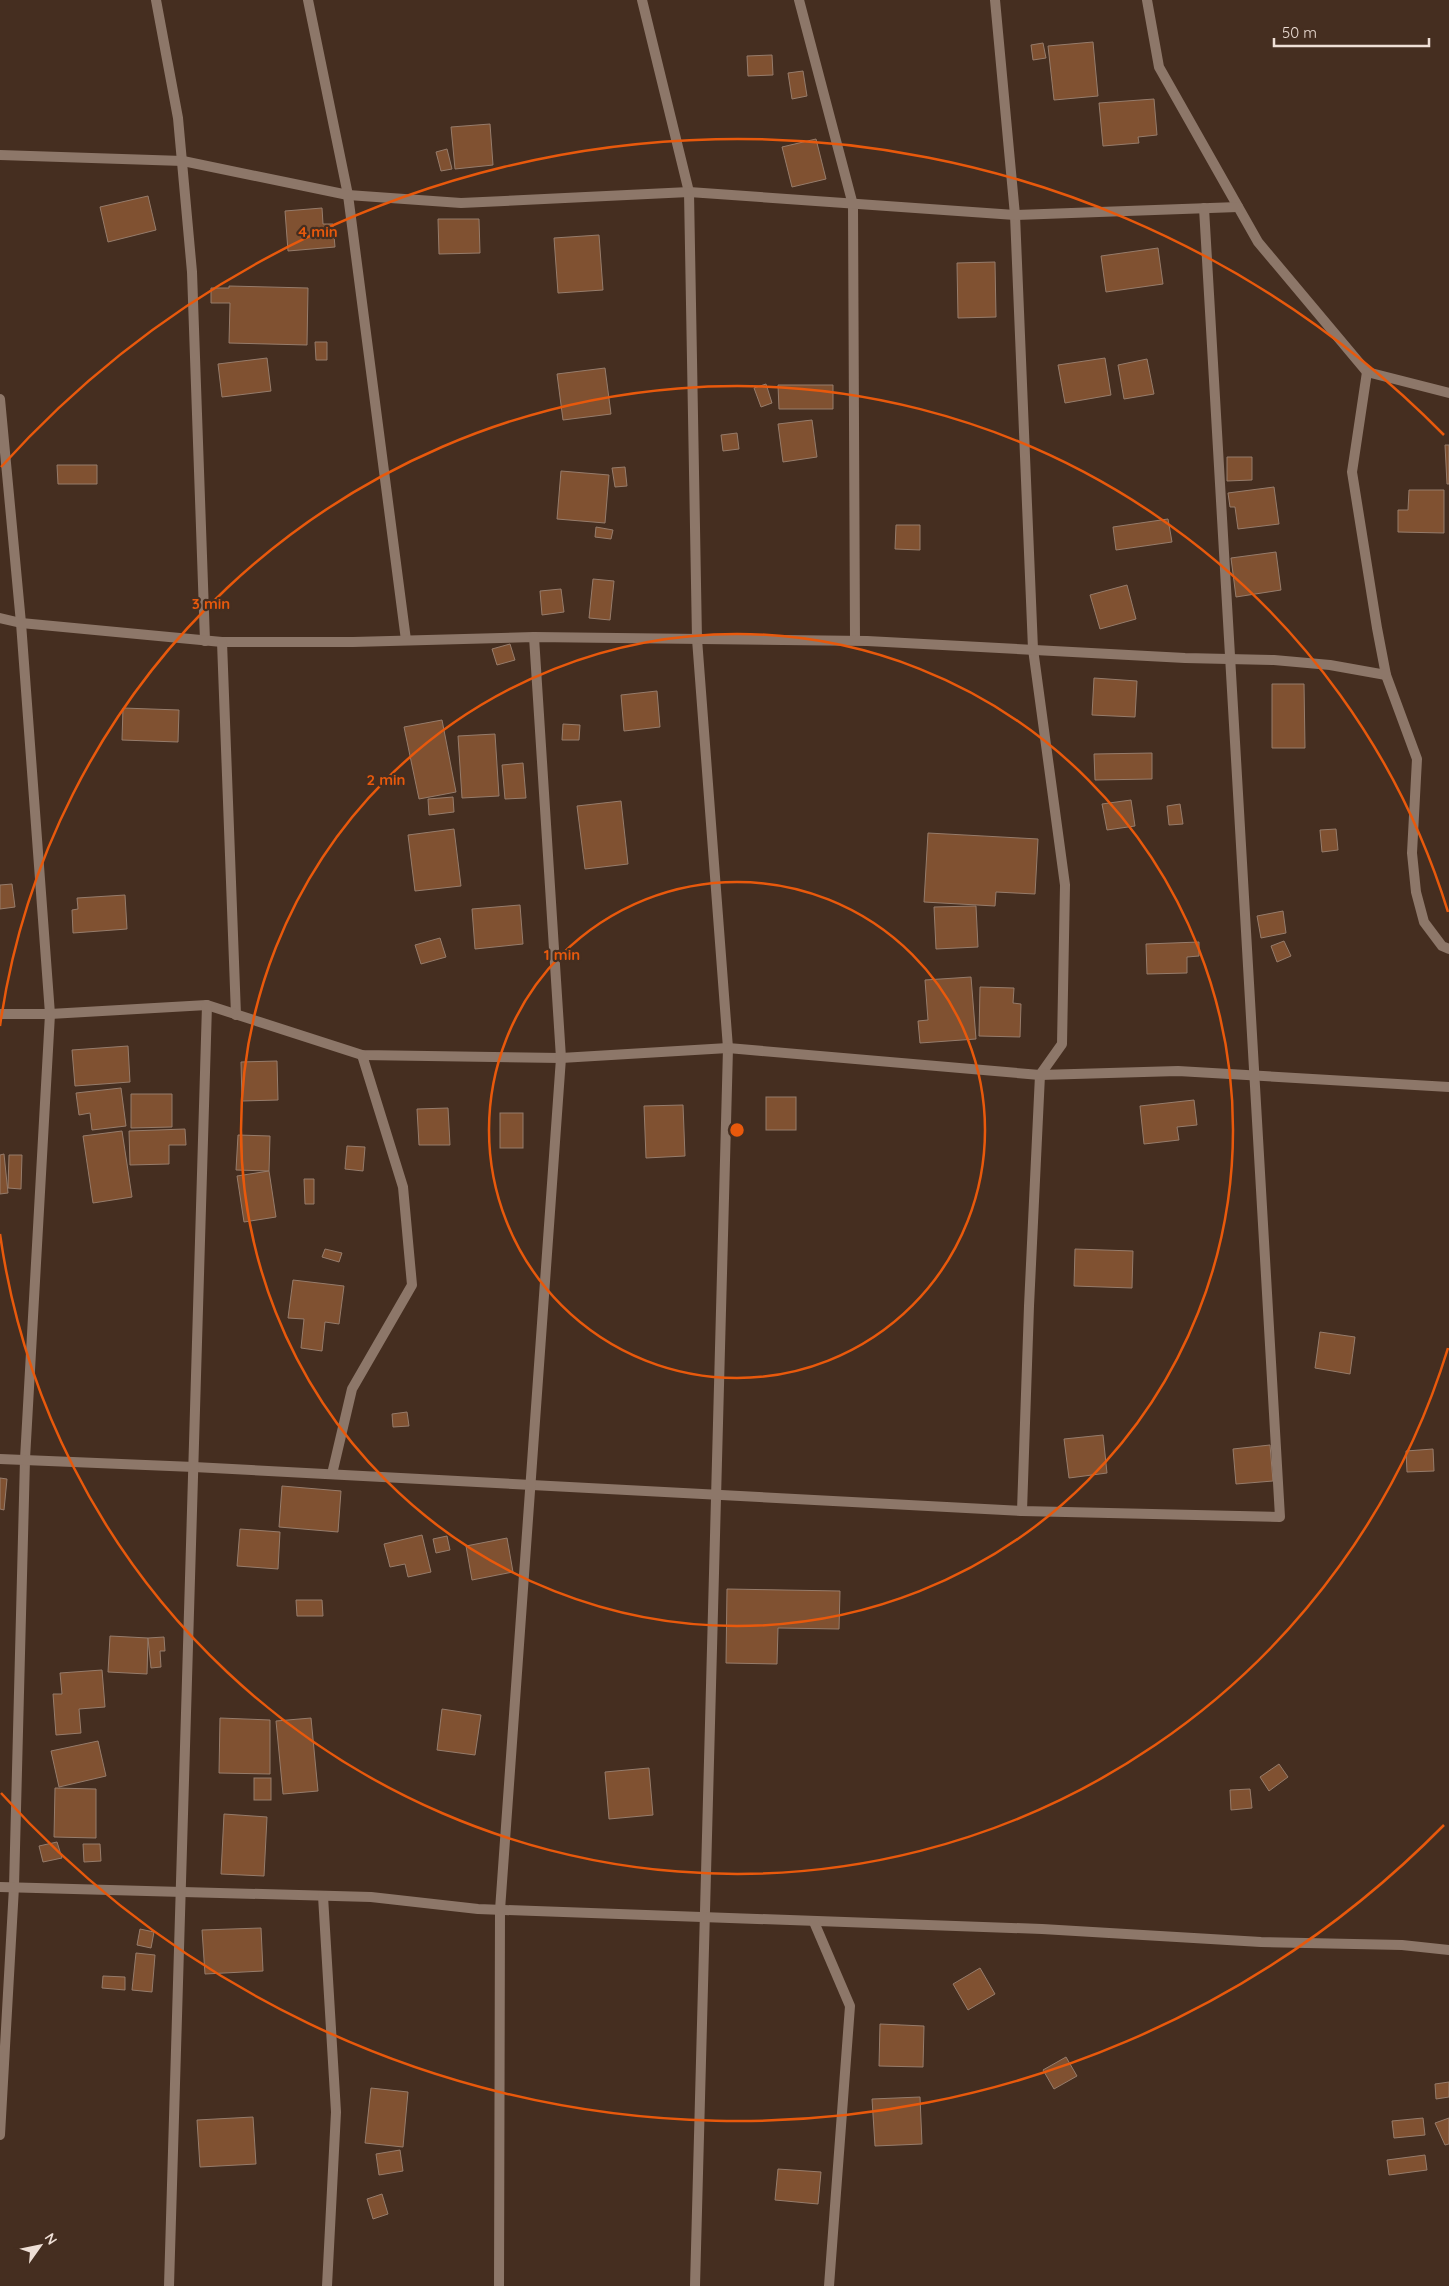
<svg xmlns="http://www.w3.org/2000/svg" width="1449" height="2286" font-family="Quicksand,sans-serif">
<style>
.building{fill:#805131;stroke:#967c6b}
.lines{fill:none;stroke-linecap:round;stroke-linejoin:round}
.street{stroke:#8d7769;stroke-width:10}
.ring{fill:none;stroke:#e8590c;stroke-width:2.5}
.centre{fill:#e8590c;stroke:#452e20;stroke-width:2.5}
.ring-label{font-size:15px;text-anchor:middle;font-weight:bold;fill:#e8590c;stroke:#452e20;stroke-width:4.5;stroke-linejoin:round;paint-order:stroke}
</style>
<rect width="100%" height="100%" fill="#452e20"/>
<g class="building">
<path d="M1093,42L1098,96L1054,100L1048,46Z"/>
<path d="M1043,43L1046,58L1033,60L1031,45Z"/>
<path d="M772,55L773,75L748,76L747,56Z"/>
<path d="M803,71L807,96L792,99L788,73Z"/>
<path d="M1154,99L1157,135L1138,137L1139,143L1103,146L1099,103Z"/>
<path d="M490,124L493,165L455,169L451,127Z"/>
<path d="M816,139L826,179L792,187L782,147Z"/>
<path d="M447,149L452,169L441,171L436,152Z"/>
<path d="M148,196L156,230L108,242L100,207Z"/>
<path d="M322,208L323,224H333L335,247L288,251L285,211Z"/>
<path d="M438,219H479L480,253L439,254Z"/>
<path d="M599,235L603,290L558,293L554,238Z"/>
<path d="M1158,248L1163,284L1106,292L1101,256Z"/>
<path d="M995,262L996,317L958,318L957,263Z"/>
<path d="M229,286L308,288L307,345L229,343L230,303H211V288H229Z"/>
<path d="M315,342H327V360H316Z"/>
<path d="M267,358L271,391L222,397L218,364Z"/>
<path d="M1105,358L1111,395L1065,403L1058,365Z"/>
<path d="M1147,359L1154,394L1124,399L1118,365Z"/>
<path d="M605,368L611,414L563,420L557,374Z"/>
<path d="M766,384L772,403L761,407L754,388Z"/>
<path d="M778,385H833V409H779Z"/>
<path d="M812,420L817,457L783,462L778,424Z"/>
<path d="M737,433L739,449L723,451L721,435Z"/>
<path d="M1445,445H1449V484H1447Z"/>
<path d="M1227,457H1252V480L1227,481Z"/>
<path d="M57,465H97V484H58Z"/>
<path d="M625,467L627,486L615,487L612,468Z"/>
<path d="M561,471L609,475L605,523L557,519Z"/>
<path d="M1274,487L1279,524L1238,529L1235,507H1230L1228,493Z"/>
<path d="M1409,490H1444V533L1398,532V510H1408Z"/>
<path d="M1168,519L1172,542L1116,550L1113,527Z"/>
<path d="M896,525H920V550L895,549Z"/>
<path d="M596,527L613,530L611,539L595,537Z"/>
<path d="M1276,552L1281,590L1236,597L1231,558Z"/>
<path d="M593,579L614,581L610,620L589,618Z"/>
<path d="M1127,585L1136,619L1100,629L1090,595Z"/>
<path d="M561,589L564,612L542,615L540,591Z"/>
<path d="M510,644L515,660L497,665L492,649Z"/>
<path d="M1094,678L1137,681L1135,717L1092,715Z"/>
<path d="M1272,684H1304L1305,748H1272Z"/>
<path d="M657,691L660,727L624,731L621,695Z"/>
<path d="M123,708L179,710L178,742L122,740Z"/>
<path d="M442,720L456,792L419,799L404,727Z"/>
<path d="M563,724L580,725L579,740H562Z"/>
<path d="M495,734L499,796L462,798L458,736Z"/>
<path d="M1152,753V779L1095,780L1094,754Z"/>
<path d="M523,763L526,798L505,799L502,765Z"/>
<path d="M453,797L454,812L429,815L428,799Z"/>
<path d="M1131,800L1135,826L1107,830L1102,804Z"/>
<path d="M621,801L628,864L585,869L577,806Z"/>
<path d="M1180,804L1183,824L1169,825L1167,806Z"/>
<path d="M454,829L461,886L415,891L408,835Z"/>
<path d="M1336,829L1338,850L1322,852L1320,830Z"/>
<path d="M928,833L1038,839L1035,894L996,892L995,906L924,902Z"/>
<path d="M12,884L15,907L0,909V885Z"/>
<path d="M125,895L127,929L73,933L72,910L78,909L77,898Z"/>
<path d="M520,905L523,944L475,949L472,909Z"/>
<path d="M976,906L978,947L936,949L934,907Z"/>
<path d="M1283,911L1286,933L1261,938L1257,916Z"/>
<path d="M440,938L446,957L421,964L415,945Z"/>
<path d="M1284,941L1291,956L1277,962L1271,946Z"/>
<path d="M1199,942V956L1187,957V973L1147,974L1146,944Z"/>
<path d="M971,977L976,1039L920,1043L918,1021L928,1020L925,980Z"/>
<path d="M980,987L1014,988L1013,1003L1021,1004L1020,1037L979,1036Z"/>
<path d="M128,1046L130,1082L75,1086L72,1050Z"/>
<path d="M277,1061L278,1100L242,1101L241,1062Z"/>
<path d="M121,1088L126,1126L92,1130L90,1113L79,1115L76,1093Z"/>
<path d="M131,1094H172V1127L131,1128Z"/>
<rect x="766" y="1097" width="30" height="33"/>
<path d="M1194,1100L1197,1125L1177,1127L1179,1140L1144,1144L1140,1106Z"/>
<path d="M683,1105L685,1156L646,1158L644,1106Z"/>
<path d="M448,1108L450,1145H419L417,1109Z"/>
<rect x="500" y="1113" width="23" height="35"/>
<path d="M185,1129L186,1145H169V1164L130,1165L129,1131Z"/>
<path d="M122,1131L132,1197L93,1203L83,1136Z"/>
<path d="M238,1135L270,1136L269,1171L236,1170Z"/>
<path d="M347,1146L365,1147L363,1171L345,1169Z"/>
<path d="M4,1154L8,1193L0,1194V1155Z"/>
<path d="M9,1155H22L21,1189L8,1188Z"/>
<path d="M269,1171L276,1217L244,1222L237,1176Z"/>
<path d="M304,1179H314V1204H305Z"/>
<path d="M325,1249L342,1253L339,1262L322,1257Z"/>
<path d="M1075,1249L1133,1251L1132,1288L1074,1286Z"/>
<path d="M293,1280L344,1286L339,1324L325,1322L322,1351L301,1348L304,1319L288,1318Z"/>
<path d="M1320,1332L1355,1337L1350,1374L1315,1368Z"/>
<path d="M407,1412L409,1426L393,1427L392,1414Z"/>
<path d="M1103,1435L1107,1473L1069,1478L1064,1439Z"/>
<path d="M1270,1445L1273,1481L1236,1484L1233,1449Z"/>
<path d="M1433,1449L1434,1471L1407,1472L1406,1451Z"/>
<path d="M0,1478L7,1479L4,1510L0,1509Z"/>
<path d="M282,1486L341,1491L338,1532L279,1527Z"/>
<path d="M240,1529L280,1532L278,1569L237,1566Z"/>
<path d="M422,1535L431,1572L408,1577L405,1564L390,1567L384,1544Z"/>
<path d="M447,1536L450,1550L436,1553L433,1539Z"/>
<path d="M507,1538L513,1572L472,1580L466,1546Z"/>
<path d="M727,1589L840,1591L839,1629L778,1628L777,1664L726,1663Z"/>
<path d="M296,1600H322L323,1616H297Z"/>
<path d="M110,1636L148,1638L147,1674L108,1672Z"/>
<path d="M164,1637L165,1651H160L161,1667L151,1668L148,1638Z"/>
<path d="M102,1670L105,1707L79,1709L81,1733L56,1735L53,1694H62L60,1673Z"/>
<path d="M442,1709L481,1715L475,1755L437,1750Z"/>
<path d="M220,1718L270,1720V1774L219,1773Z"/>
<path d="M311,1718L318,1791L283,1794L276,1721Z"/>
<path d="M98,1741L106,1776L59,1787L51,1751Z"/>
<path d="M1279,1764L1288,1777L1269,1791L1260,1777Z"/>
<path d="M649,1768L653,1815L609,1819L605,1772Z"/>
<rect x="254" y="1778" width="17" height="22"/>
<path d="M55,1788L96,1789V1838L54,1837Z"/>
<path d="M1250,1789L1252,1808L1231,1810L1230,1790Z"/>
<path d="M224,1814L267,1817L264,1876L221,1874Z"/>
<path d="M57,1842L62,1858L43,1862L39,1846Z"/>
<path d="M83,1844H100L101,1861L84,1862Z"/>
<path d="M261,1928L263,1971L205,1974L202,1930Z"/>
<path d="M140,1929L154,1932L151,1948L137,1945Z"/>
<path d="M136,1953L155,1955L152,1992L132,1990Z"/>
<path d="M980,1968L995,1994L968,2010L953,1984Z"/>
<path d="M103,1976L125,1977V1990L102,1988Z"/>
<path d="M880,2024L924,2026L923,2067L879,2066Z"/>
<path d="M1066,2057L1077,2076L1054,2089L1043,2070Z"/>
<path d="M1449,2082V2097L1436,2099L1435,2084Z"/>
<path d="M371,2088L408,2092L403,2147L365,2143Z"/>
<path d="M920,2097L922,2144L875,2146L872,2099Z"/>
<path d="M253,2117L256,2164L200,2167L197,2120Z"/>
<path d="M1423,2118L1425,2135L1394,2138L1392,2121Z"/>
<path d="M1449,2118V2144L1445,2145L1435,2123Z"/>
<path d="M400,2150L403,2171L379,2175L376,2154Z"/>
<path d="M1425,2155L1427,2170L1389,2175L1387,2160Z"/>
<path d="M778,2169L821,2172L818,2204L775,2200Z"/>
<path d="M382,2194L388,2214L373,2219L367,2199Z"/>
</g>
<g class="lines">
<g class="street">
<path d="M156,0L178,118L192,272L205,641"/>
<path d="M308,0L348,195L406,640"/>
<path d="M642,0L689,192L697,639L728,1048L695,2286"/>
<path d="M799,0L853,205L855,640"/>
<path d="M995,0L1015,215L1033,649L1065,885L1062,1044L1040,1075L1029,1306L1022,1511"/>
<path d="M1147,0L1159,67L1258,242L1367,372L1449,393"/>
<path d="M0,155L183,161L348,195L461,203L689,192L1015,215L1238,207"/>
<path d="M1367,372L1352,472L1377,628L1386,675L1417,759L1412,853L1416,892L1424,922L1442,946L1449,949"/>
<path d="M0,399L21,623L50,1014L25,1459L14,1887L0,2135"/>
<path d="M0,618L21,623L222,642H353L534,637L867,641L1185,658L1274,660L1330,665L1386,675"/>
<path d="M222,642L236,1015"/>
<path d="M0,1014H50L207,1005L362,1055L561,1058L728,1048L1040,1075L1178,1071L1449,1087"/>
<path d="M0,1459L194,1467L1022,1511L1280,1517L1204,208"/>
<path d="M332,1474L352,1389L412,1285L403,1187L362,1055"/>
<path d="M0,1887L371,1897L478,1909L1042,1929L1261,1942L1402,1945L1449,1950"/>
<path d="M323,1896L336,2112L327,2286"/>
<path d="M814,1922L850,2006L829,2286"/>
<path d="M169,2286L207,1005"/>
<path d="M499,2286L500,1910L561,1058L534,637"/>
</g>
</g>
<g class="ring">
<circle cx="737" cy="1130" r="248"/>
<circle cx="737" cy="1130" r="496"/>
<path d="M1448 1348A744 744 0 0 1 0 1234M0 1026A744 744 0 0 1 1448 912"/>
<path d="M1444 1825A991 991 0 0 1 1 1793M1 467A991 991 0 0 1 1444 435"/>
</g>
<circle cx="737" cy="1130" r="8" class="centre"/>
<g class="ring-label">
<text x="318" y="237">4 min</text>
<text x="211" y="609">3 min</text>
<text x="386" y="785">2 min</text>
<text x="562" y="960">1 min</text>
</g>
<g transform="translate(40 2246) rotate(57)" stroke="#452e20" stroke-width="4" paint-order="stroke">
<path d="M0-4L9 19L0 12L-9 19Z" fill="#eedfd6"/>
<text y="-8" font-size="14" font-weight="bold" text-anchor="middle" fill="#eedfd6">N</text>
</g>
<path d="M1274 38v8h155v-8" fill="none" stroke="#eedfd6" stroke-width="2.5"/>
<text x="1282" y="38" font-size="15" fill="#eedfd6" stroke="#452e20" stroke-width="4" paint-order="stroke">50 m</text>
</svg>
